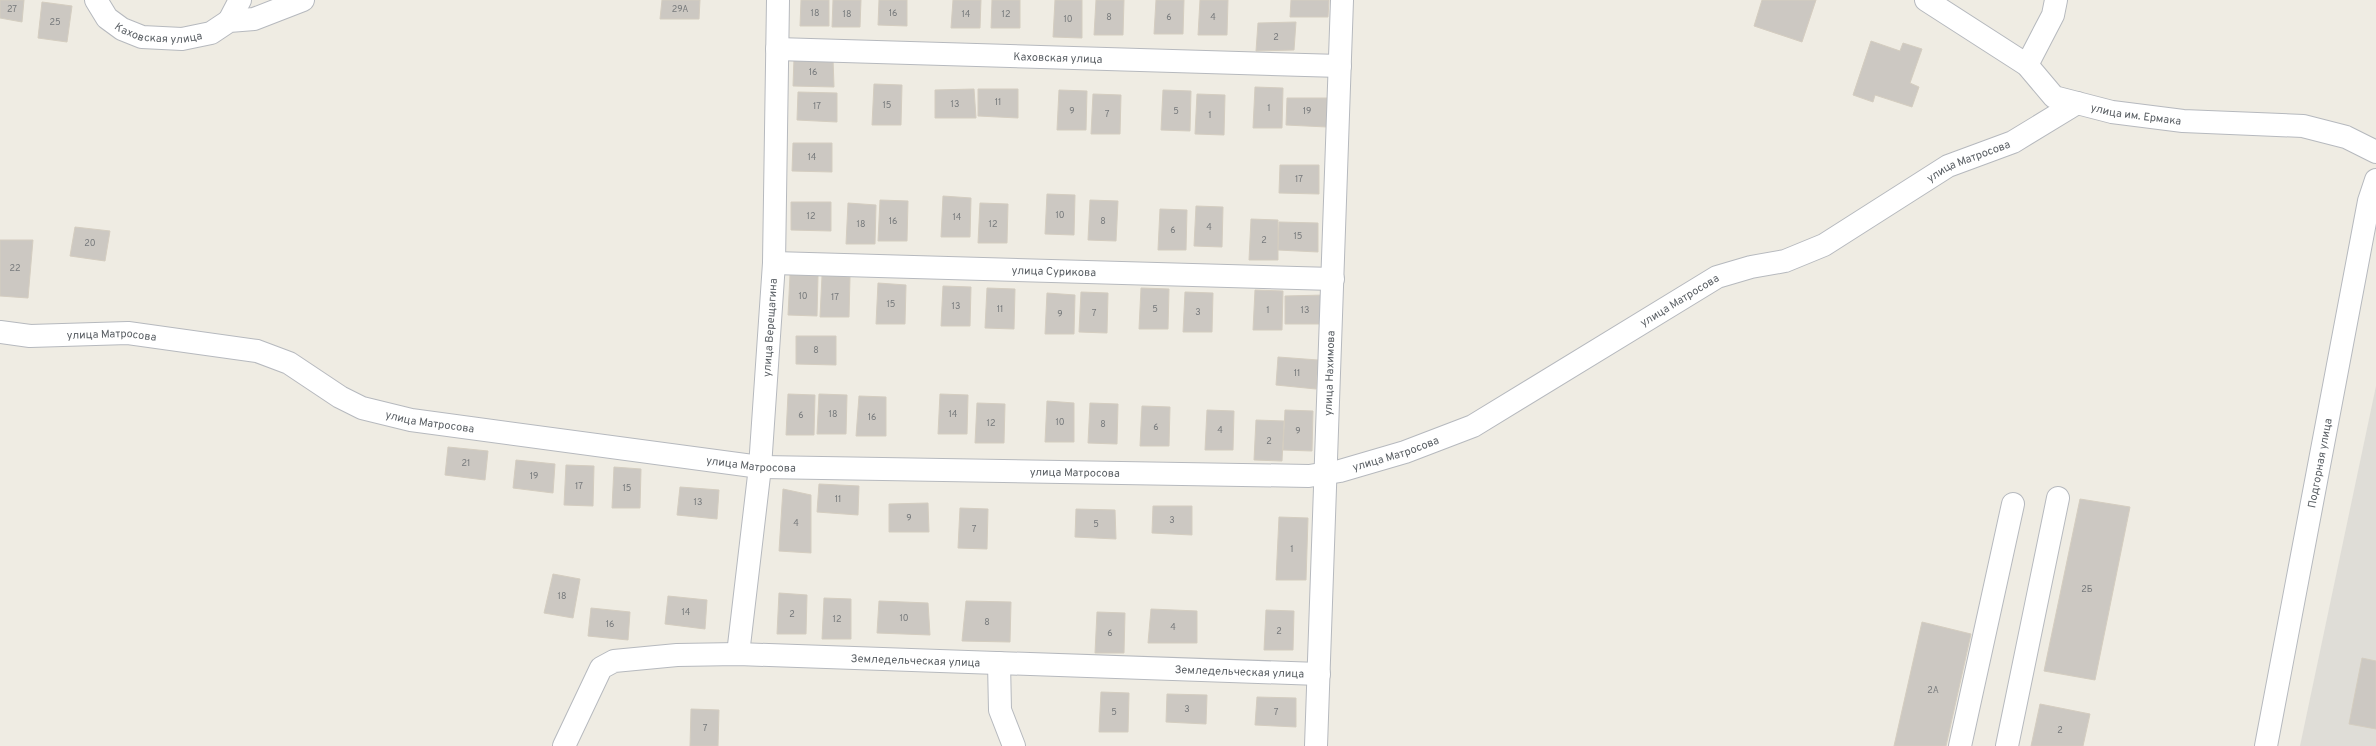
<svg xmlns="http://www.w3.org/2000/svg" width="2376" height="746" font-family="Overpass,sans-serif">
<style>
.industrial{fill:#dfddd7}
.building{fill:#ccc8c2;stroke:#d4cdc0}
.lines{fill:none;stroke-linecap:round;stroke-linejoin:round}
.minor-casing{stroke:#b6b9be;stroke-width:24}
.minor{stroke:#fff;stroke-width:22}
.labels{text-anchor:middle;stroke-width:3;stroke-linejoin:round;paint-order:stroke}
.number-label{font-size:9px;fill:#777a7c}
.street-label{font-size:11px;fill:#5b6065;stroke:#fff}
</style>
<rect width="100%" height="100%" fill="#efece3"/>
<path class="industrial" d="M2376,386V746H2300Z"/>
<g class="building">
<path d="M0,0H24L22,22L0,18Z"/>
<path d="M662,0H700L699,19H660Z"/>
<path d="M801,0H829V26H800Z"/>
<path d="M833,0H861L860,27H832Z"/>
<path d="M879,0H907V26L878,25Z"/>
<path d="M953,0H981L980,28H951Z"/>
<path d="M992,0H1020V28H991Z"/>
<path d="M1055,0H1082V38L1053,37Z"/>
<path d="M1096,0H1124L1123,35H1094Z"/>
<path d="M1156,0H1184L1183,34H1154Z"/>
<path d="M1200,0H1228L1227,35H1198Z"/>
<path d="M1291,0H1329L1328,17H1290Z"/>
<path d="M1762,0H1816L1802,42L1754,26Z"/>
<path d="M42,2L72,6L67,42L38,38Z"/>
<path d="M1296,22L1294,50L1256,51L1258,23Z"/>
<path d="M1871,41L1900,51L1903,43L1922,49L1910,83L1919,87L1912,107L1875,95L1873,102L1853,95Z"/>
<path d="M794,58H833L834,87L793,86Z"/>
<path d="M874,84L902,85L901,125H872Z"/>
<path d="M1255,87L1283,88L1282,128H1253Z"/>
<path d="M974,89L976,118H935V90Z"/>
<path d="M978,89H1018V118L978,116Z"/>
<path d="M1059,90L1087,91L1086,130H1057Z"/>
<path d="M1163,90L1191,91L1190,131L1161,130Z"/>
<path d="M798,92L837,93V122L797,120Z"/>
<path d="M1093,94L1121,95L1120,134H1091Z"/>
<path d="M1197,94L1225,95L1224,135L1195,134Z"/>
<path d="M1287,98H1327V127L1286,125Z"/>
<path d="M793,143H832V172L792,171Z"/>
<path d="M1280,165H1319V194L1279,193Z"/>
<path d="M1047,194L1075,195L1074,235L1045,234Z"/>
<path d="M943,196L971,198L970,237H941Z"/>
<path d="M880,200L908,201L907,241H878Z"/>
<path d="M1090,200L1118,201L1116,241L1088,240Z"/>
<path d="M791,202H831V231L791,230Z"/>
<path d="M848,203L876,205L875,244H846Z"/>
<path d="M980,203L1008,204L1007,243H978Z"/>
<path d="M1196,206L1223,207L1222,247L1194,246Z"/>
<path d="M1160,209L1187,210L1186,250H1158Z"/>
<path d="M1251,219L1278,220V260H1249Z"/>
<path d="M1279,222L1318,223V252L1278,250Z"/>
<path d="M75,227L110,231L105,261L70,256Z"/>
<path d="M0,240H33L28,298L0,296Z"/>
<path d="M790,275L818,276L817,316L788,315Z"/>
<path d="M822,276L850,277L849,317H820Z"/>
<path d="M878,283L906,285L905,324H876Z"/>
<path d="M943,286L971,287L970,326H941Z"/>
<path d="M987,288L1015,289L1014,329L985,328Z"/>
<path d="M1141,288L1169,289L1168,329H1139Z"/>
<path d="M1255,290L1283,291L1282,330H1253Z"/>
<path d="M1081,292L1108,293L1107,333L1079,332Z"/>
<path d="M1185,292L1213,293L1212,332H1183Z"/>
<path d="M1047,293L1075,295L1074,334H1045Z"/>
<path d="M1325,295V324H1285V296Z"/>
<path d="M796,336H836V365L796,364Z"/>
<path d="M1278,357L1318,360L1316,389L1276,385Z"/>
<path d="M788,394L815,395L814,435H786Z"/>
<path d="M819,394L847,395L846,434H817Z"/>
<path d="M940,394L968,395L967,434H938Z"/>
<path d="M859,396L886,397V436H856Z"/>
<path d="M1047,401L1074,403V442H1045Z"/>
<path d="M977,403L1005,404L1004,443H975Z"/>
<path d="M1090,403L1118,404L1117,444L1088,443Z"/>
<path d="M1142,406L1170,407L1169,446H1140Z"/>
<path d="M1207,410L1234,411L1233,450H1205Z"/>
<path d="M1285,410L1313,411L1312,451L1283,450Z"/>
<path d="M1256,420L1284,421L1282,461L1254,460Z"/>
<path d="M448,447L488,451L485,480L445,475Z"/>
<path d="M516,460L555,464L553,493L513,488Z"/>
<path d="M566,465L594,466L593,506L564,505Z"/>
<path d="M614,467L641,469L640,508H612Z"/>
<path d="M819,484L859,486L858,515L817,512Z"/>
<path d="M680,487L719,490L717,519L677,515Z"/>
<path d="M783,489L811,495V553L779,551Z"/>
<path d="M2080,499L2130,507L2095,680L2044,671Z"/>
<path d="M928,503L929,532H889V504Z"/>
<path d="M1153,506H1192V535L1152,533Z"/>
<path d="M960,508L988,509L987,549L958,548Z"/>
<path d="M1076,509L1115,510L1116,539L1075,537Z"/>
<path d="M1279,517L1308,518L1306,580H1276Z"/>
<path d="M553,574L580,579L573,618L544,613Z"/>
<path d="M779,593L807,595L806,634H777Z"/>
<path d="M668,596L707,600L705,629L665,624Z"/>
<path d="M824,598L851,599V639H822Z"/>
<path d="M879,601L928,603L930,635L877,633Z"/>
<path d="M966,601L1011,602L1010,642L962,641Z"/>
<path d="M591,608L630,612L628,640L588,636Z"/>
<path d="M1151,609L1197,611V643H1148Z"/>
<path d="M1266,610L1294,611L1293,650H1264Z"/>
<path d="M1097,612L1125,613L1124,653H1095Z"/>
<path d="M1922,622L1971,634L1946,746H1894Z"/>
<path d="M2362,658L2376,661V729L2349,724Z"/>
<path d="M1101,692L1129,693L1128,732H1099Z"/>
<path d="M1167,694L1207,695L1206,724L1166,722Z"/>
<path d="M1257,697L1296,698V727L1255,725Z"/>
<path d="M2040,704L2090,714L2083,746H2031Z"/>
<path d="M691,709L719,710L718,746H690Z"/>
</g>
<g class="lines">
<defs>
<g id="minor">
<path id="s1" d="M96,0L107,18L122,29L142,37L182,39L211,33L229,21L254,19L303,0"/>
<path id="s2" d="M1926,0L2027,65L2054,97L2112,112L2183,121L2303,126L2346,137L2376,152"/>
<path d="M229,21L240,0"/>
<path id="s3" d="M777,49L1340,66"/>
<path d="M2027,65L2053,15L2056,0"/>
<path id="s4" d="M774,263L1333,279"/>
<path id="s5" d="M0,332L30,336L128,333L257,351L289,363L340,397L362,408L411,420L760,467L1309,476L1340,471L1405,452L1473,426L1717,277L1751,267L1785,261L1824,245L1948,166L2013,142L2077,103"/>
<path id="s6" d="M738,654L760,467L774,263L778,0"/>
<path d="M999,663L1000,710L1014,746"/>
<path id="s7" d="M564,746L601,668L614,661L677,655L738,654L1319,674"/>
<path id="s8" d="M1316,746L1342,0"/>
<path d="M1960,746L2013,504"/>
<path d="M2007,746L2058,498"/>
<path id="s9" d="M2266,746L2369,201L2376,180"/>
</g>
</defs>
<use href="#minor" class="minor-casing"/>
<use href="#minor" class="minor"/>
</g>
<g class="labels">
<g class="number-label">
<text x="12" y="12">27</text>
<text x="680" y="12">29А</text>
<text x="815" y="16">18</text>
<text x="893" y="16">16</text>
<text x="847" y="17">18</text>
<text x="966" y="17">14</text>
<text x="1006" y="17">12</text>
<text x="1109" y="20">8</text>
<text x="1169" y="20">6</text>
<text x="1213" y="20">4</text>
<text x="1068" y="22">10</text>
<text x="55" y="25">25</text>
<text x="1276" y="40">2</text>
<text x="813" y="75">16</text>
<text x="998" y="105">11</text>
<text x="955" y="107">13</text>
<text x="887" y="108">15</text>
<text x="817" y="109">17</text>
<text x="1269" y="111">1</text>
<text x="1072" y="114">9</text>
<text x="1176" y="114">5</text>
<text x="1307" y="114">19</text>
<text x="1107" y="117">7</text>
<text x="1210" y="118">1</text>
<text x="812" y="160">14</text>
<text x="1299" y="182">17</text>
<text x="1060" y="218">10</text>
<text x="811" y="219">12</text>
<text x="957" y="220">14</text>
<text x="893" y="224">16</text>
<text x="1103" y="224">8</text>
<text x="861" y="227">18</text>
<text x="993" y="227">12</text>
<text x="1209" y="230">4</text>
<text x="1173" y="233">6</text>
<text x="1298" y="239">15</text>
<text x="1264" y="243">2</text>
<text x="90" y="246">20</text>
<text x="15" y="271">22</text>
<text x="803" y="299">10</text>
<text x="835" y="300">17</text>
<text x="891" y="307">15</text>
<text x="956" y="309">13</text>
<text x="1000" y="312">11</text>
<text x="1155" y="312">5</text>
<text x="1268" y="313">1</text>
<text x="1305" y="313">13</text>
<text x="1198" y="315">3</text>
<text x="1094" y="316">7</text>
<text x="1060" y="317">9</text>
<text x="816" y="353">8</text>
<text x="1297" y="376">11</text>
<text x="833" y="417">18</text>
<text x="953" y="417">14</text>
<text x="801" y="418">6</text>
<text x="872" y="420">16</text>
<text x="1060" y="425">10</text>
<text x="991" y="426">12</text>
<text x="1103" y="427">8</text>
<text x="1156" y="430">6</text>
<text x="1220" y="433">4</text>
<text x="1298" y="434">9</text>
<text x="1269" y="444">2</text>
<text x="466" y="466">21</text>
<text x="534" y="479">19</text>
<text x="579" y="489">17</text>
<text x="627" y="491">15</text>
<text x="838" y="502">11</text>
<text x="698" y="505">13</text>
<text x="909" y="521">9</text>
<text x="1172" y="523">3</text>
<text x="796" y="526">4</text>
<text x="1096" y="527">5</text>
<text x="974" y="532">7</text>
<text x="1292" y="552">1</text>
<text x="2087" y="592">2Б</text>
<text x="562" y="599">18</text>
<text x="686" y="615">14</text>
<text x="792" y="617">2</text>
<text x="904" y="621">10</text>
<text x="837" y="622">12</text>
<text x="987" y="625">8</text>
<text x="610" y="627">16</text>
<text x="1173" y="630">4</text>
<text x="1279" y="634">2</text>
<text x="1110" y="636">6</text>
<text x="1933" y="693">2А</text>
<text x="1187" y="712">3</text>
<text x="1114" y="715">5</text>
<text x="1276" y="715">7</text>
<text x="705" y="731">7</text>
<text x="2060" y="733">2</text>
</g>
<g class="street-label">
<text dy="4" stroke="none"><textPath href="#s1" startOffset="77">Каховская улица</textPath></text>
<text dy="4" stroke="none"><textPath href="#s3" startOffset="281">Каховская улица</textPath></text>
<text dy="4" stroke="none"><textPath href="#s2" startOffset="246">улица им. Ермака</textPath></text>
<text dy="4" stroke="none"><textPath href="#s5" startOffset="2068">улица Матросова</textPath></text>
<text dy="4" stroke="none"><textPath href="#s4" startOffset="280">улица Сурикова</textPath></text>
<text dy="4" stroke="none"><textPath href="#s5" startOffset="1744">улица Матросова</textPath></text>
<text dy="4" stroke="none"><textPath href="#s6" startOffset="328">улица Верещагина</textPath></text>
<text dy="4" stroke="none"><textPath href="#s5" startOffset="112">улица Матросова</textPath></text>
<text dy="4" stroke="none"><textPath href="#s8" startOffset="373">улица Нахимова</textPath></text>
<text dy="4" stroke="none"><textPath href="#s5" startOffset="448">улица Матросова</textPath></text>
<text dy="4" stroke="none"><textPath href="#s5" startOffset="1420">улица Матросова</textPath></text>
<text dy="4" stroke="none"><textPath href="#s9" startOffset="288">Подгорная улица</textPath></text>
<text dy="4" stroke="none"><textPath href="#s5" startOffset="772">улица Матросова</textPath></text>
<text dy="4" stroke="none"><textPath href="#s5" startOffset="1096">улица Матросова</textPath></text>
<text dy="4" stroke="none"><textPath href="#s7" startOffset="403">Земледельческая улица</textPath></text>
<text dy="4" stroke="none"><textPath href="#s7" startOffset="727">Земледельческая улица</textPath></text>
</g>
</g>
</svg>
